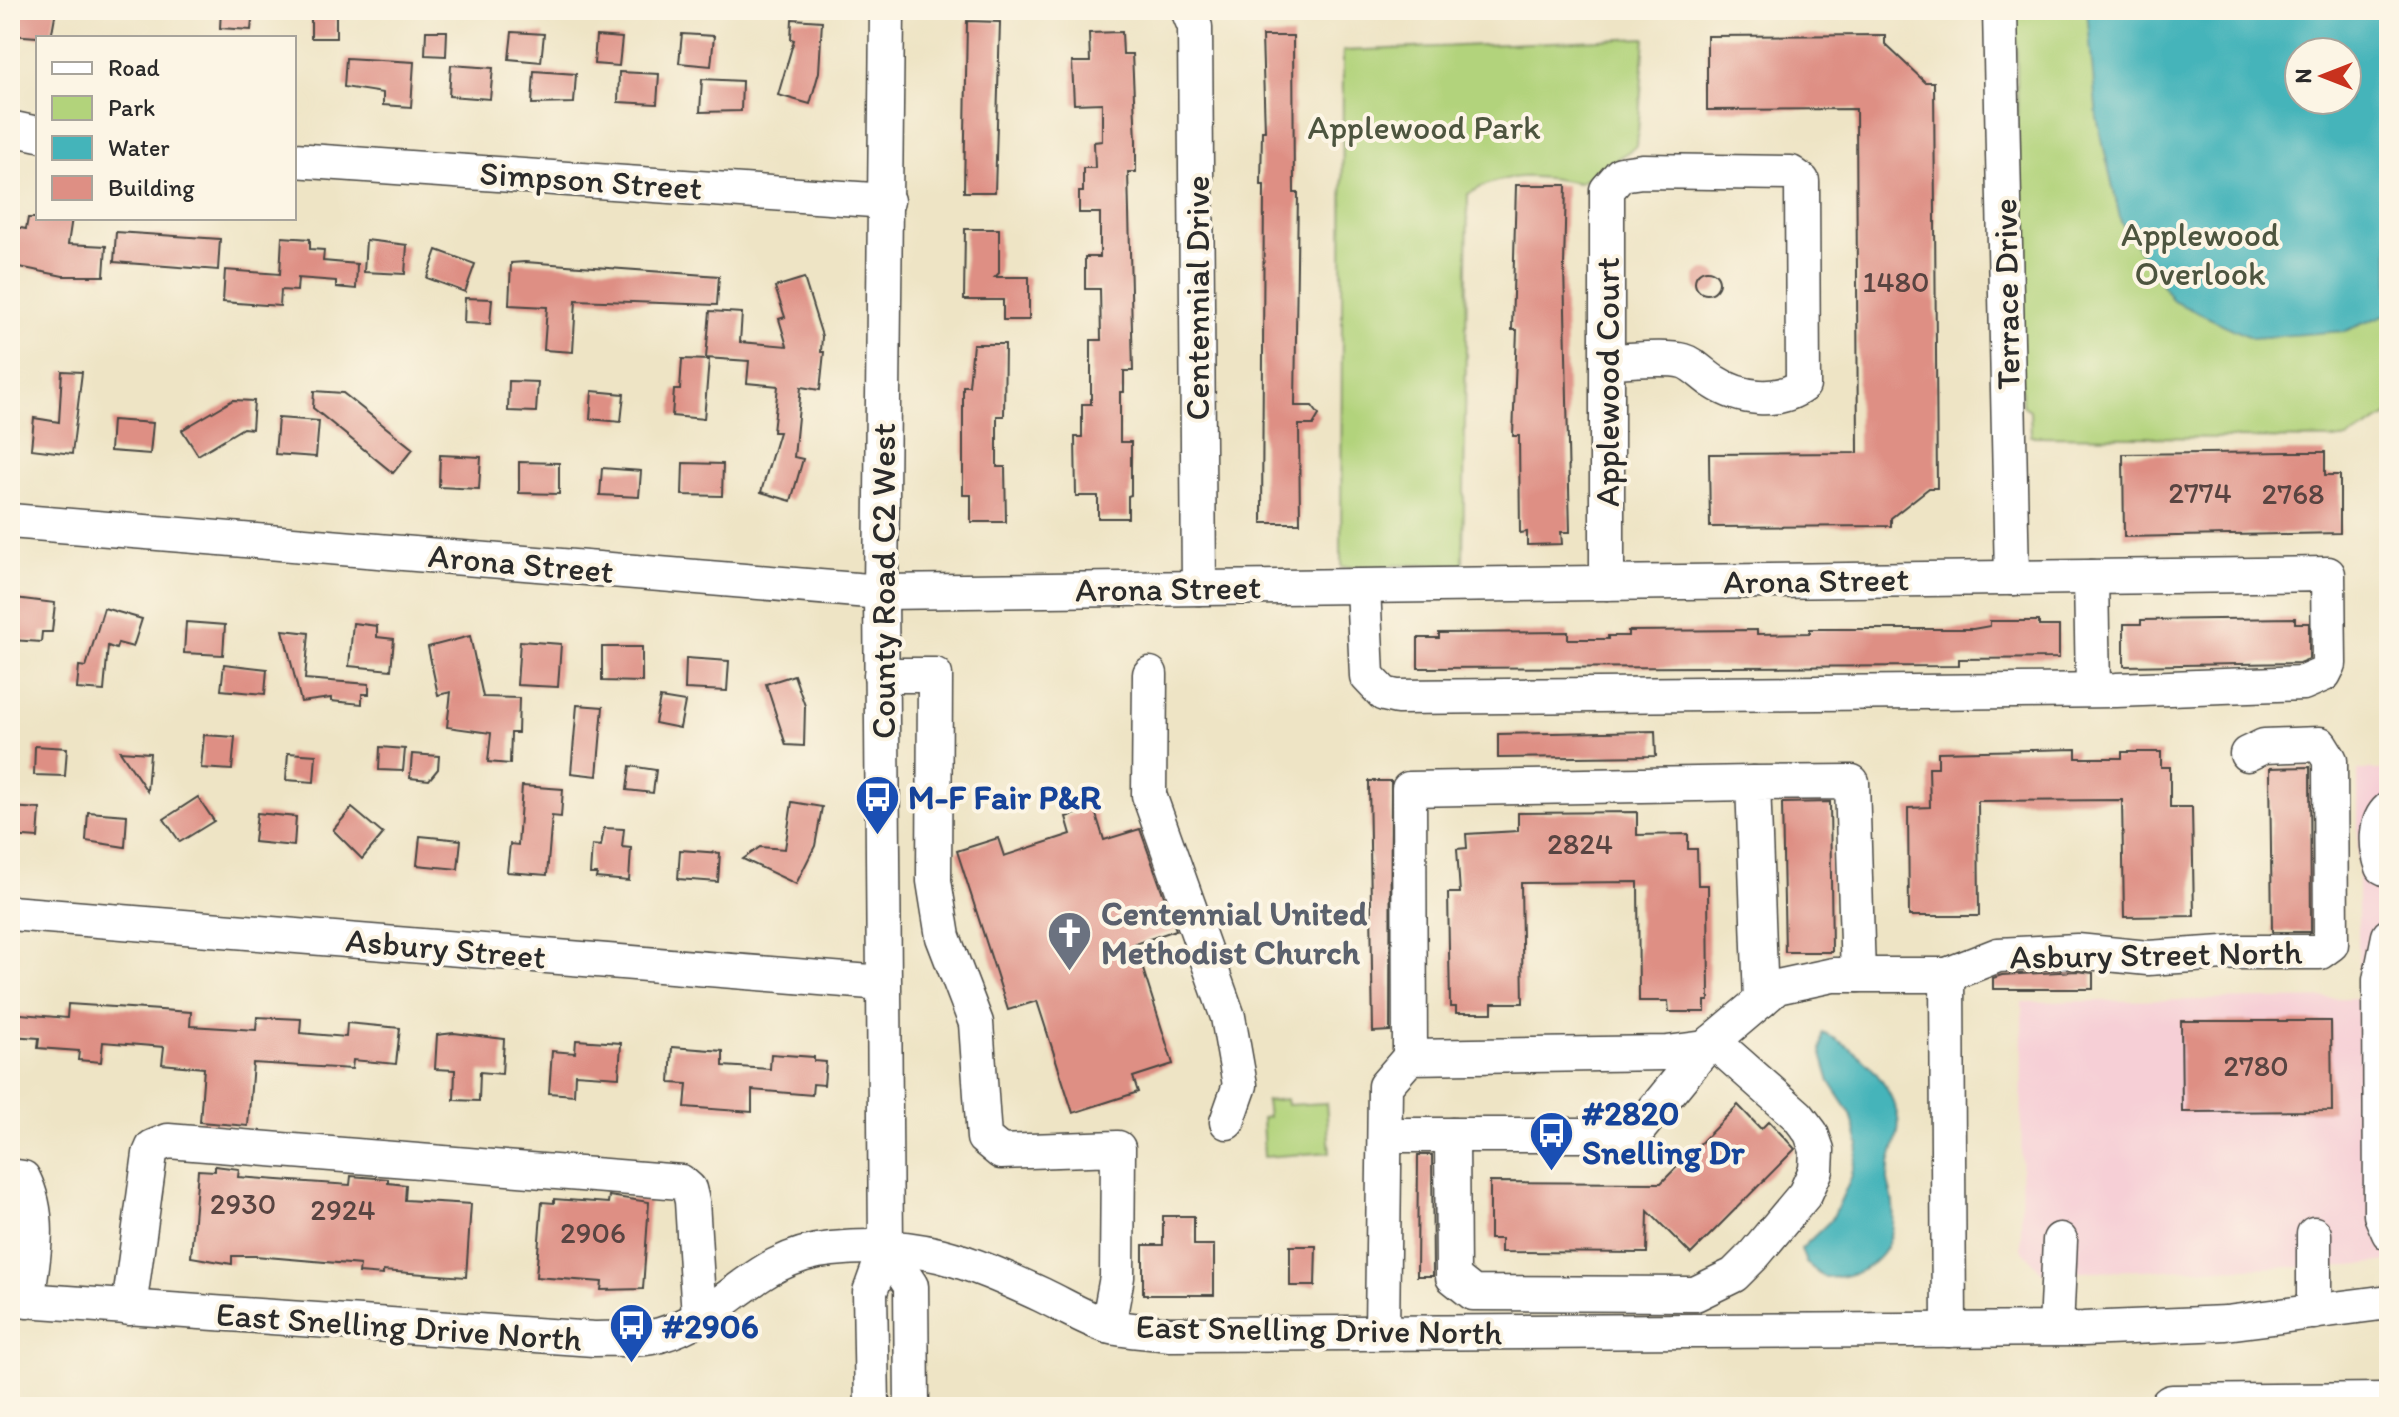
<svg xmlns="http://www.w3.org/2000/svg" width="2399" height="1417" font-family="Itim,sans-serif">
<style>
.built{fill:#f6cfd6}
.green{fill:#b2d37b;stroke:#6e7f53;stroke-width:2;fill-rule:evenodd}
.water{fill:#44b4ba;stroke:#387072;stroke-width:2;fill-rule:evenodd}
.building{fill:#de8f84}
.lines{fill:none;stroke-linecap:round;stroke-linejoin:round}
.minor-casing{stroke:#484742;stroke-width:37}
.highway-casing{stroke:#484742;stroke-width:47}
.minor{stroke:#fff;stroke-width:34}
.highway{stroke:#fff;stroke-width:44}
.labels{text-anchor:middle;stroke-width:8;stroke-linejoin:round;paint-order:stroke}
.number-label{font-size:30px;fill:#584441}
.park-label{font-size:34px;fill:#4d553f;stroke:#fcf5e5}
.street-label{font-size:34px;fill:#2b2b2b;stroke:#fcf5e5}
.transit-label{font-size:34px;font-weight:bold;fill:#164399;stroke:#fcf5e5;text-anchor:start}
.worship-label{font-size:34px;font-weight:bold;fill:#5b616d;stroke:#fcf5e5;text-anchor:start}
</style>
<rect width="100%" height="100%" fill="#fcf5e5"/>
<filter id="ink" filterUnits="userSpaceOnUse"><feTurbulence type="fractalNoise" baseFrequency=".0125" numOctaves="2"/><feDisplacementMap in="SourceGraphic" scale="16" xChannelSelector="R" yChannelSelector="G"/><feConvolveMatrix kernelMatrix="1 2 1 2 8 2 1 2 1" color-interpolation-filters="sRGB"/></filter>
<filter id="wash" filterUnits="userSpaceOnUse"><feTurbulence type="fractalNoise" baseFrequency=".006" numOctaves="4" result="noise"/><feDisplacementMap in="SourceGraphic" scale="32" xChannelSelector="R" yChannelSelector="G"/><feGaussianBlur stdDeviation="1.8" result="paint"/><feColorMatrix in="noise" values="0 0 0 0 0 0 0 0 0 0 0 0 0 0 0 0 0 1.4 0 .05"/><feComposite in="paint" operator="in"/></filter>
<g filter="url(#wash)">
<rect width="100%" height="100%" fill="#eee4c5"/>
<path class="built" d="M2358,770H2389V1261L2352,1266L2042,1272L2021,1248L2022,1002L2358,998Z"/>
<g class="green">
<path d="M2016,10H2389V415L2348,439L2031,436L2030,410L2022,405ZM2299,52H2347V100H2299Z"/>
<path d="M1645,38L1637,146L1579,183C1537,175 1506,171 1468,194L1463,564L1341,567L1343,51Z"/>
<path d="M1286,1099L1287,1105L1326,1103L1330,1152L1264,1157L1262,1118L1268,1117L1266,1101Z"/>
</g>
<g class="water">
<path d="M2087,10H2389V313L2345,331L2252,338L2173,301L2121,222L2097,118ZM2299,52H2347V100H2299Z"/>
<path d="M1823,1033C1857,1047 1890,1080 1898,1118C1902,1137 1887,1160 1888,1180C1889,1188 1893,1196 1893,1204C1898,1252 1870,1277 1825,1278L1806,1263L1801,1249L1832,1219L1851,1178L1859,1145L1851,1114L1830,1082L1821,1051Z"/>
</g>
<g id="blocks">
<g class="building">
<path d="M10,10H56L51,38L10,35Z"/>
<path d="M221,10H253L251,30L220,28Z"/>
<rect x="311" y="13" width="25" height="25"/>
<path d="M792,19L822,21L819,72L810,104L778,95L794,40L791,39Z"/>
<path d="M967,21L1000,22L995,192H964Z"/>
<path d="M426,31H447L446,56L425,55Z"/>
<path d="M512,32L544,34L541,62L509,59Z"/>
<path d="M1122,32L1123,54H1132L1136,141V172H1128L1133,371H1124V392H1120V442H1131V495L1128,496V518H1098V496H1076L1075,437H1082V404H1091V340H1101L1100,289H1085V257H1100V213H1079V192H1083V168H1095L1094,142L1102,141V103L1074,104L1072,62H1090L1089,33Z"/>
<path d="M682,34L714,36L711,66L679,63Z"/>
<path d="M1885,35V44L1925,82H1934L1937,488H1929L1891,518V526L1710,527L1709,454L1858,453L1856,109L1707,110V36Z"/>
<path d="M596,36L622,38L619,66L594,64Z"/>
<path d="M1262,36H1293L1294,193H1298L1295,406H1312L1319,415L1313,425H1299L1300,523H1262L1264,185H1261L1262,131H1265Z"/>
<path d="M346,58L414,62L411,107L383,105V93L344,87Z"/>
<path d="M451,65L493,68L490,99L449,96Z"/>
<path d="M534,71L576,74L574,103L532,104Z"/>
<path d="M619,72L659,74L657,104L618,102Z"/>
<path d="M702,79L742,81L741,111L700,112Z"/>
<path d="M1516,185H1566L1564,266L1570,532H1561L1562,544L1527,545V532L1520,533L1519,436H1513L1517,330H1512Z"/>
<path d="M28,218H72L68,244L106,246L104,276H63L10,265V226L26,229Z"/>
<path d="M965,229H999V273L995,277H1029V320H1003V300H964Z"/>
<path d="M116,232L220,239L218,270L114,262Z"/>
<path d="M282,237L310,239V249L324,250L323,261L357,264L356,289L336,287V281L298,278L297,291L281,290L280,306L223,302L225,270L280,274Z"/>
<path d="M366,240L407,245L405,274L364,272Z"/>
<path d="M437,250L475,264L465,292L427,278Z"/>
<path d="M525,262L719,276L717,305L576,300L573,352L544,350L547,307L509,305L511,263Z"/>
<circle cx="1707" cy="282" r="12"/>
<path d="M804,278L822,336L821,352H824L820,390L801,387L794,457L803,459L791,501L761,492L779,432H773L778,386L747,383L749,361L706,358L710,311L742,313L740,342L787,346L779,319L785,317L775,287Z"/>
<path d="M465,298L492,299L490,324L464,323Z"/>
<path d="M973,344H1005L1004,416H997V467H1005L1006,522H971V495H963V386H969Z"/>
<path d="M682,359L709,360L704,419L672,416L674,390H680Z"/>
<path d="M62,371L82,372L72,454L31,449L34,418L59,422Z"/>
<path d="M509,381L538,382L536,412L508,411Z"/>
<path d="M314,391L343,393L413,449L393,473L313,408Z"/>
<path d="M592,391L624,394L621,422L590,419Z"/>
<path d="M233,400L254,401L252,429L243,428L198,455L182,430Z"/>
<path d="M278,418L319,421L316,457L275,454Z"/>
<path d="M112,420L153,423L150,454L110,451Z"/>
<path d="M2290,452H2325V475H2340V533L2124,537L2123,454Z"/>
<path d="M440,455L481,457L479,489L439,487Z"/>
<path d="M519,462L559,463V494L519,493Z"/>
<path d="M683,463L723,464L722,496L682,495Z"/>
<path d="M602,468L641,471L639,497L600,495Z"/>
<path d="M15,598L55,603L52,632H42L41,642L12,640Z"/>
<path d="M104,608L142,619L133,647L118,643L116,649L108,646L104,691L77,689L79,666L86,667Z"/>
<path d="M2295,618V623H2309V659L2299,663L2124,666V624H2141V620Z"/>
<path d="M1990,621H2039V626H2059V658L1959,659V666L1418,668V638H1439V633L1568,632V639H1608V636H1628V631L1757,630V634L1810,633V629H1973L1990,626Z"/>
<path d="M186,622L225,625L223,655L184,653Z"/>
<path d="M353,623L377,626V637L394,639L391,670L349,666Z"/>
<path d="M283,630L309,633L305,679L369,684V694H362V704L331,701V698L301,702Z"/>
<path d="M470,636L483,697L519,698L518,733H511L510,764L488,762L491,733L447,727L451,692L438,695L428,647Z"/>
<path d="M520,641L561,644L558,687L517,685Z"/>
<path d="M602,647H642V682L602,681Z"/>
<path d="M686,658L729,661L727,691L685,689Z"/>
<path d="M224,664L267,669L265,694L221,690Z"/>
<path d="M794,675L805,706L804,746L786,745L766,684Z"/>
<path d="M660,698L685,702L680,728L655,723Z"/>
<path d="M577,705L603,707L597,776L571,773Z"/>
<path d="M1655,731L1656,756L1498,758V734Z"/>
<path d="M204,735L235,737L232,770L201,768Z"/>
<path d="M35,746L67,748L65,776L34,775Z"/>
<path d="M380,747L405,749L403,771L379,770Z"/>
<path d="M2076,749V758H2122V752H2161V767H2170V807H2192L2194,916L2124,917L2122,800L1978,801L1979,916H1909L1908,808L1930,807L1929,767H1938V752Z"/>
<path d="M120,751L150,753L147,791Z"/>
<path d="M288,753L316,755L314,782L286,780Z"/>
<path d="M412,754L439,756L438,769L429,780L410,778Z"/>
<path d="M630,766L656,770L653,793L627,790Z"/>
<path d="M2310,767L2311,932H2272L2270,768Z"/>
<path d="M1369,781H1391L1390,1031L1373,1032Z"/>
<path d="M522,786L563,789L561,817L552,816L547,875L507,872L510,844L518,845Z"/>
<path d="M198,797L214,821L180,842L164,819Z"/>
<path d="M792,802L822,807L815,846L796,884L743,859L760,847L785,849Z"/>
<path d="M1830,802L1832,952H1785L1782,803Z"/>
<path d="M10,807L40,809L38,838L10,836Z"/>
<path d="M352,808L383,834L362,859L333,830Z"/>
<path d="M1094,808L1104,840L1140,829L1176,930L1135,944L1173,1064L1133,1077L1138,1092L1073,1113L1037,1001L1008,1010L957,851L998,838L1004,856L1071,834L1066,817Z"/>
<path d="M88,812L127,815L125,847L86,841Z"/>
<path d="M1637,812V835L1688,834V849H1697L1698,885H1708L1709,1001H1705V1012H1669L1668,1001H1639L1638,882L1521,883L1523,1003H1492V1013H1456V1007H1450L1448,893H1460L1457,849L1467,848L1466,834L1518,831V813Z"/>
<path d="M257,813L296,817L294,846L254,842Z"/>
<path d="M604,828L624,829L622,847L631,848L629,881L596,878L597,874H590L592,845L601,846Z"/>
<path d="M420,836L461,840L458,869L417,865Z"/>
<path d="M680,850L720,853L718,882L678,879Z"/>
<path d="M2077,971L2093,973V989H1993V978L2002,975Z"/>
<path d="M68,1004L191,1012L190,1026L256,1030L257,1017L301,1019L300,1033L346,1037L347,1023L400,1028L396,1064L353,1060L352,1069L253,1063L248,1126L200,1122L204,1068L162,1064L164,1047L103,1042L101,1062L78,1060L79,1051L38,1048L39,1038L10,1036V1013L67,1018Z"/>
<path d="M2181,1021H2331L2332,1111L2182,1112Z"/>
<path d="M454,1033L504,1039L502,1074L480,1072L479,1101L454,1100L455,1070L435,1069L437,1035Z"/>
<path d="M576,1040L621,1043L619,1077L575,1074L574,1095L549,1093L552,1051L575,1053Z"/>
<path d="M672,1047L723,1051V1066L770,1069L771,1054L814,1057V1061L826,1062L824,1085L813,1084L812,1095L752,1090V1112L685,1107L687,1084L670,1083Z"/>
<path d="M1738,1105L1761,1129L1769,1121L1795,1149L1691,1254L1648,1211L1647,1253L1501,1252V1239H1490V1182L1661,1183Z"/>
<path d="M1418,1155H1432L1433,1276H1417Z"/>
<path d="M215,1166L239,1169L238,1177L278,1180L350,1185L351,1176L388,1179V1183L406,1185L405,1200L471,1204L466,1277L383,1271V1275L359,1273L360,1265L255,1256H232V1264L191,1257L198,1170L215,1171Z"/>
<path d="M609,1196L649,1202L643,1289L601,1290L602,1282L536,1277L542,1202L554,1203V1199L608,1203Z"/>
<path d="M1163,1216H1194V1245H1214V1295H1143V1245H1163Z"/>
<path d="M1290,1246H1316L1315,1286H1290Z"/>
</g>
</g>
</g>
<g filter="url(#ink)">
<use href="#blocks" fill-opacity="0" stroke="#484742" stroke-width="2"/>
<g class="lines">
<defs>
<g id="minor">
<path d="M1188,10L1195,27L1199,588"/>
<path d="M2000,10L2012,578"/>
<path d="M10,128L38,134"/>
<path d="M294,160L887,201"/>
<path d="M1607,361C1627,361 1665,356 1683,361C1694,364 1704,376 1714,382C1740,399 1778,404 1803,385L1802,181L1791,173L1642,171L1621,174L1607,190V583"/>
<path d="M10,521L881,592L2328,574L2329,664L2324,674L2303,683L2116,690L1397,697L1384,694L1367,676L1363,586"/>
<path d="M2091,577L2093,689"/>
<path d="M1150,674L1149,795L1228,1017L1240,1085L1227,1122"/>
<path d="M881,675H935L934,881L943,937L976,1023L984,1138L1001,1152L1118,1148L1117,1277L1108,1326"/>
<path d="M2389,809C2374,822 2376,849 2383,867L2389,870"/>
<path d="M10,913L883,983"/>
<path d="M2389,936L2380,980L2381,1215L2389,1233"/>
<path d="M1947,975L1949,1330"/>
<path d="M1761,1001L1753,783L1852,782L1858,975"/>
<path d="M1410,1057L1409,789L1753,783"/>
<path d="M1385,1135H1634L1705,1048"/>
<path d="M1452,1135L1453,1277L1473,1293L1695,1294L1734,1275L1754,1255L1805,1194L1816,1170L1817,1150L1811,1133L1798,1116L1713,1041"/>
<path d="M10,1176L23,1178C43,1218 33,1258 27,1301"/>
<path d="M2314,1234V1312"/>
<path d="M886,1248L911,1286L912,1407"/>
<path d="M10,1299L594,1339C614,1338 641,1341 660,1335C727,1316 753,1256 832,1249C918,1240 966,1260 1042,1295C1063,1305 1086,1319 1108,1326C1127,1331 1149,1331 1169,1334L2083,1329L2226,1323L2389,1302"/>
<path d="M129,1308L150,1154L153,1147L168,1141L681,1182L689,1189L692,1201L699,1317"/>
<path d="M2056,1329L2060,1240"/>
<path d="M1382,1332L1385,1086L1410,1057L1667,1053L1705,1048L1777,987L1833,975H1947L1998,955L2077,951L2148,958L2239,952H2320L2331,944L2330,760L2320,744L2264,746L2247,754"/>
<path d="M872,1407L870,1292L886,1248L881,592L887,10"/>
</g>
<path id="highway" d="M2172,1407L2389,1405"/>
</defs>
<use href="#minor" class="minor-casing"/>
<use href="#highway" class="highway-casing"/>
<use href="#minor" class="minor"/>
<use href="#highway" class="highway"/>
</g>
</g>
<defs>
<symbol id="bus-pin" viewBox="-11 -11 22 30"><path d="M0 17L-7.5 6A9.5 9.5 0 1 1 7.5 6Z" fill="#1a4fb4" stroke="#fcf5e5"/><path d="M-5-6H5V4H4V6H2V4H-2V6H-4V4H-5ZM-3.5-4V0h7V-4ZM-3.5 1.2v1.5H-2V1.2ZM2 1.2v1.5H3.5V1.2Z" fill="#fff"/></symbol>
<symbol id="church-pin" viewBox="-11 -11 22 30"><path d="M0 17L-7.5 6A9.5 9.5 0 1 1 7.5 6Z" fill="#6b7280" stroke="#fcf5e5"/><path d="M-1.2-6h2.4v3.5h3.3v2.4h-3.3V6h-2.4V-.1h-3.3v-2.4h3.3Z" fill="#fff"/></symbol>
</defs>
<g fill-rule="evenodd">
<use href="#bus-pin" x="852" y="772" width="51" height="69"/>
<use href="#church-pin" x="1044" y="908" width="51" height="69"/>
<use href="#bus-pin" x="1526" y="1108" width="51" height="69"/>
<use href="#bus-pin" x="606" y="1300" width="51" height="69"/>
</g>
<g class="labels">
<g class="number-label">
<text x="1896" y="292">1480</text>
<text x="2200" y="503">2774</text>
<text x="2293" y="504">2768</text>
<text x="1580" y="854">2824</text>
<text x="2256" y="1076">2780</text>
<text x="243" y="1214">2930</text>
<text x="343" y="1220">2924</text>
<text x="593" y="1243">2906</text>
</g>
<g class="park-label">
<text x="1424" y="139">Applewood Park</text>
<text x="2200" y="246">Applewood<tspan x="2200" dy="39">Overlook</tspan></text>
</g>
<g class="street-label">
<text transform="translate(591 180) rotate(4)" y="12">Simpson Street</text>
<text transform="translate(2006 294) rotate(-91)" y="12">Terrace Drive</text>
<text transform="translate(1197 298) rotate(-90)" y="12">Centennial Drive</text>
<text transform="translate(1607 382) rotate(-90)" y="12">Applewood Court</text>
<text transform="translate(521 563) rotate(5)" y="12">Arona Street</text>
<text transform="translate(1816 580) rotate(-1)" y="12">Arona Street</text>
<text transform="translate(883 581) rotate(-90)" y="12">County Road C2 West</text>
<text transform="translate(1168 588) rotate(-1)" y="12">Arona Street</text>
<text transform="translate(446 948) rotate(5)" y="12">Asbury Street</text>
<text transform="translate(2156 954) rotate(-1)" y="12">Asbury Street North</text>
<text transform="translate(399 1326) rotate(4)" y="12">East Snelling Drive North</text>
<text transform="translate(1319 1329) rotate(1)" y="12">East Snelling Drive North</text>
</g>
<g class="transit-label">
<text x="908" y="809">M-F Fair P&amp;R</text>
<text x="1582" y="1125">#2820<tspan x="1582" dy="39">Snelling Dr</tspan></text>
<text x="662" y="1338">#2906</text>
</g>
<g class="worship-label">
<text x="1101" y="925">Centennial United<tspan x="1101" dy="39">Methodist Church</tspan></text>
</g>
</g>
<rect width="2399" height="1417" fill="none" stroke="#fcf5e5" stroke-width="40"/>
<rect x="36" y="36" width="260" height="184" fill="#fcf5e5" stroke="#a8a49b" stroke-width="2"/>
<rect x="52" y="62" width="40" height="12" fill="#ffffff" stroke="#a8a49b" stroke-width="2"/>
<text x="108" y="76" font-size="24" fill="#2b2b2b">Road</text>
<rect x="52" y="96" width="40" height="24" fill="#b2d37b" stroke="#a8a49b" stroke-width="2"/>
<text x="108" y="116" font-size="24" fill="#2b2b2b">Park</text>
<rect x="52" y="136" width="40" height="24" fill="#44b4ba" stroke="#a8a49b" stroke-width="2"/>
<text x="108" y="156" font-size="24" fill="#2b2b2b">Water</text>
<rect x="52" y="176" width="40" height="24" fill="#de8f84" stroke="#a8a49b" stroke-width="2"/>
<text x="108" y="196" font-size="24" fill="#2b2b2b">Building</text>
<g transform="translate(2323 76) rotate(270)"><circle r="38" fill="#fcf5e5" stroke="#a8a49b" stroke-width="2"/>
<path d="M0-6L14 30L0 20L-14 30Z" fill="#c8321e"/>
<text y="-12" font-size="22" font-weight="bold" text-anchor="middle" fill="#2b2b2b">N</text>
</g>
</svg>
